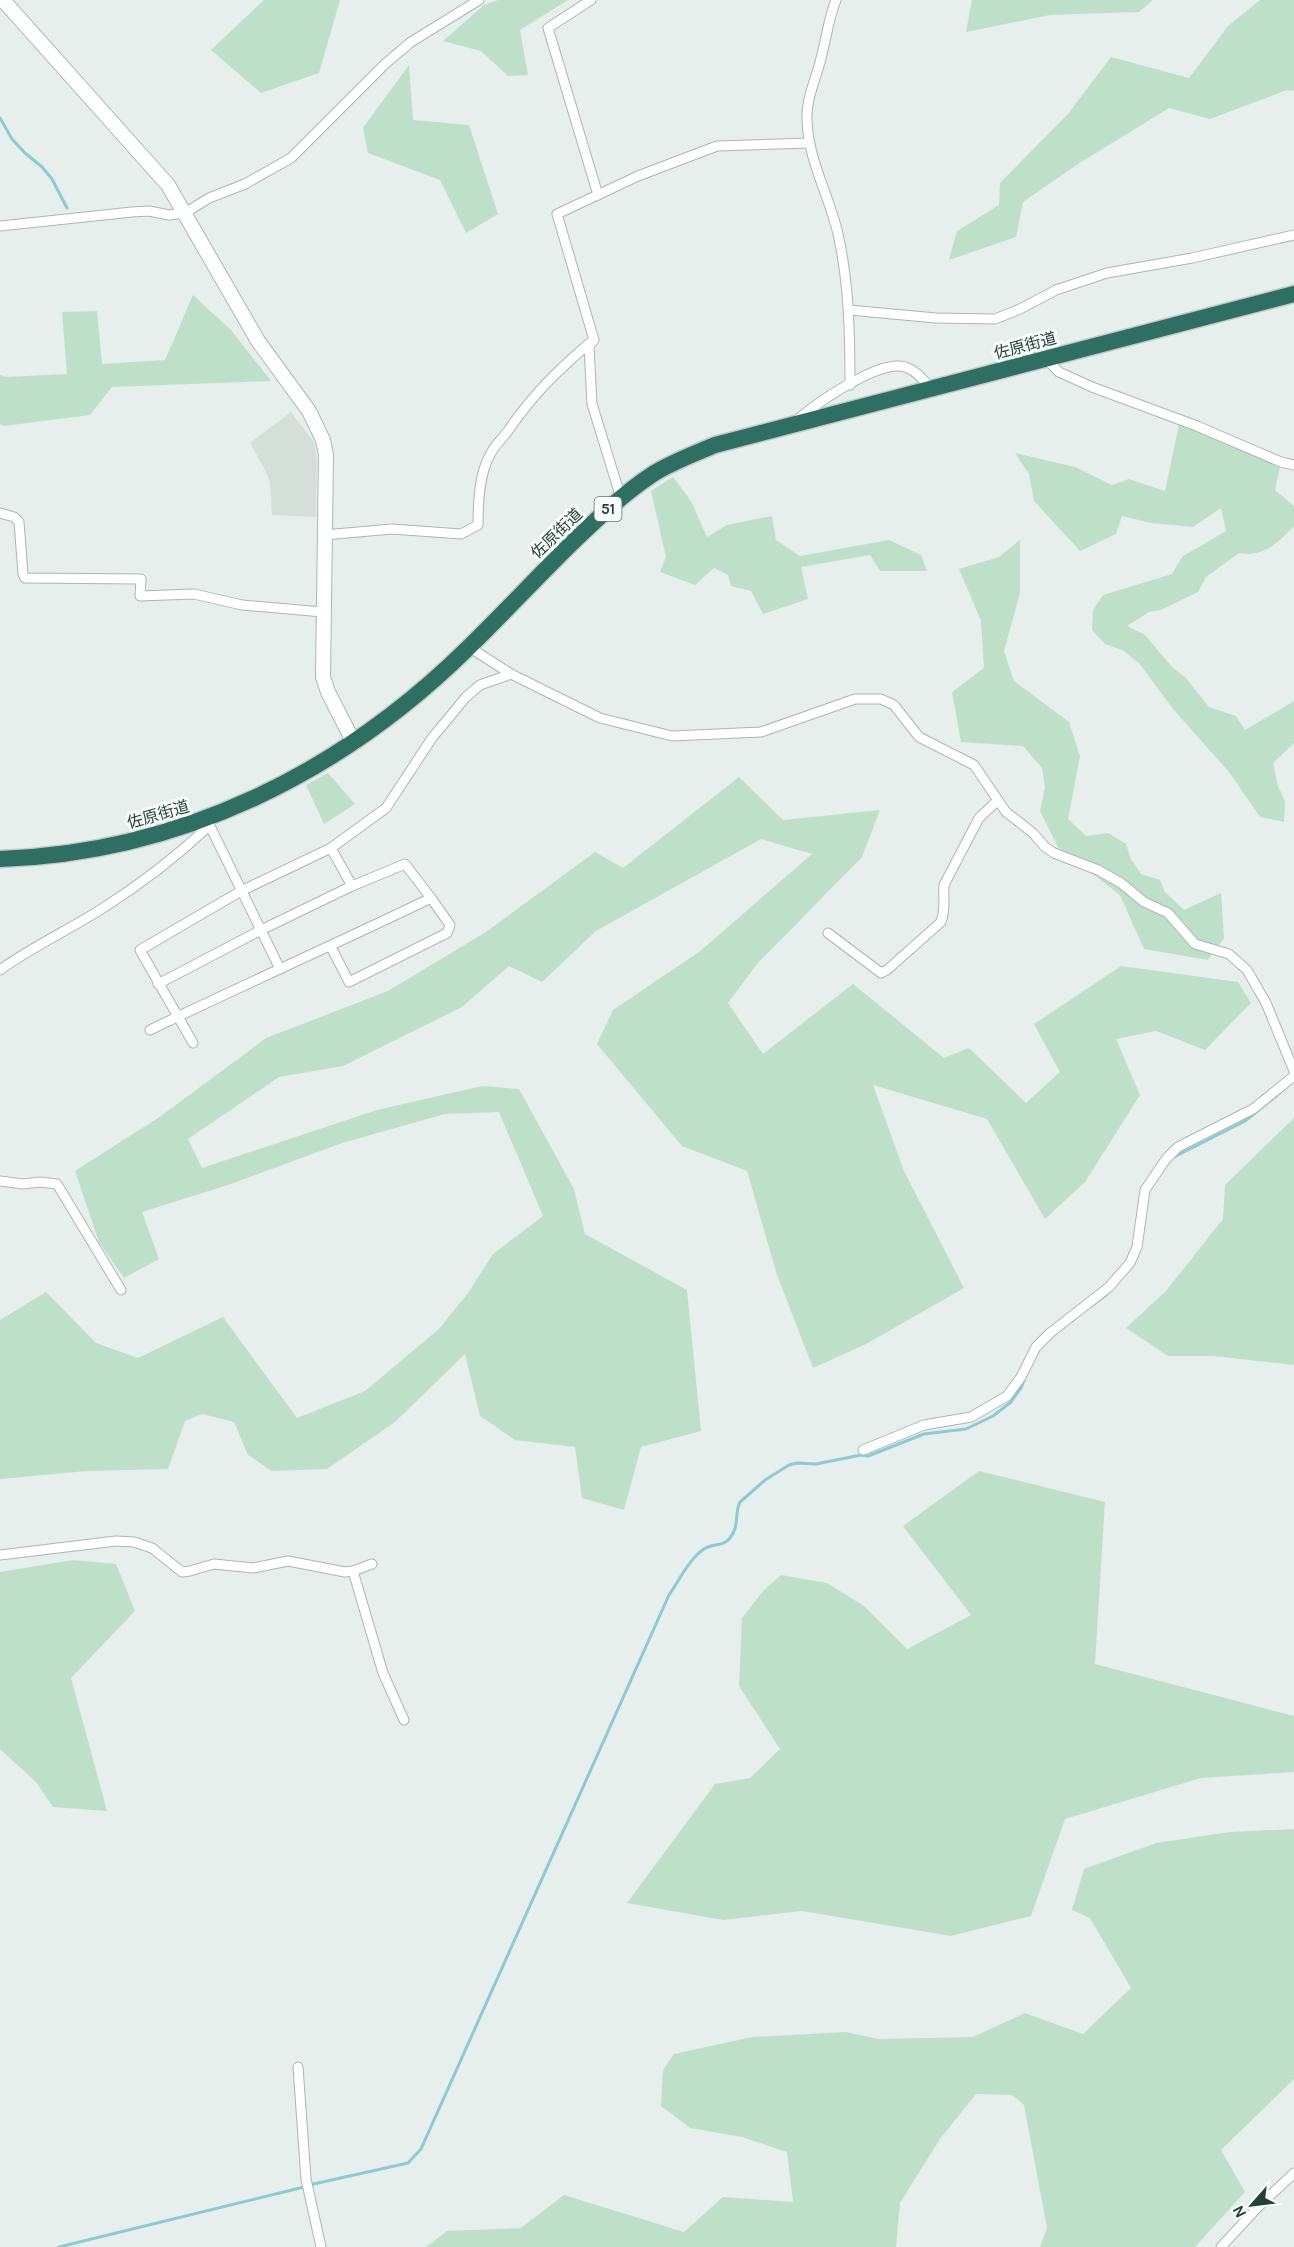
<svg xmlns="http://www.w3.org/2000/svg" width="1294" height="2247" font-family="Karla,'Noto Sans JP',sans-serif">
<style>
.built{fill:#d4dfda}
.green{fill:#bfe0c8}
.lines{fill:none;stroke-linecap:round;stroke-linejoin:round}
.stream{stroke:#8ec9d4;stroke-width:3}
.street-casing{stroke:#a8b8b2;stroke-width:11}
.secondary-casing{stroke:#a4bbb3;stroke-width:16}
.highway-casing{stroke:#c2cac8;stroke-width:19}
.street{stroke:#fff;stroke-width:9}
.secondary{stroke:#fff;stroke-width:14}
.highway{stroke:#2f6f62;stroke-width:16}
.labels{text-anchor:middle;stroke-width:6;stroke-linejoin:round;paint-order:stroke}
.shield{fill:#f7fbf9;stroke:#637a73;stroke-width:1.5}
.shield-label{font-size:15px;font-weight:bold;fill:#24423a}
.street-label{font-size:16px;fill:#24423a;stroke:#f7fbf9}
</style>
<rect width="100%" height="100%" fill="#e6efeb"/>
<path class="built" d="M291,412L314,442L317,462L316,517L272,515L270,482L264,468L250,443Z"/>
<g class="green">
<path d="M264,0H340L319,73L261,93L211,50Z"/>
<path d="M498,0H568L520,30L528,75L508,76L481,51L443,41L484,5Z"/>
<path d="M972,0H1153L1139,12L1050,15L966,32Z"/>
<path d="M1260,0H1294V91L1287,90L1210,119L1169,108L1078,164L1023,202L1016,237L949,260L957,231L999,205L1000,183L1067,115L1111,57L1189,78L1228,26Z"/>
<path d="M409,65L413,120L469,125L498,214L466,233L440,180L368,153L363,128Z"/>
<path d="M193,295L231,330L271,381L112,387L90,415L4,426L0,424V375L6,377L67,374L62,312L97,311L102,364L165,360Z"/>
<path d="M1180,420L1281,462L1275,490L1294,506V526C1279,542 1263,558 1239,553L1206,577L1198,592L1161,610L1149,612L1127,626L1145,635L1172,667L1186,678L1209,707L1236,716L1245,730L1294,701V743L1273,763L1278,786L1285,801L1284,822L1260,817L1229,772L1173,709L1139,663L1122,650L1105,644L1092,630L1093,610L1103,595L1172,574L1183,556L1226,531L1221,508L1193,527L1151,523L1122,516L1116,534L1080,551L1034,501L1029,474L1015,453L1075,467L1112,485L1129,479L1165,491Z"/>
<path d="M673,477L691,501L707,537L727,525L772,516L776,540L800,556L889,540L921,555L927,571H880L870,555L801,567L808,599L763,614L751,591L731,586L728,575L714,568L695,585L660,572L666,557L651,491Z"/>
<path d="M1020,540V593L1004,651L1014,681L1069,722L1080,756L1068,819L1086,836L1108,833L1126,844L1131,859L1141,874L1160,880L1165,892L1184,910L1221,893L1224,938L1208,960L1144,949L1120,895L1058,847L1040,811L1045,787L1042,768L1023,746L961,742L952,692L984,668L981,621L959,569L999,557Z"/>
<path d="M328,773L355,804L324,824L306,785Z"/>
<path d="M739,777L783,820L880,810L862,857L757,964L728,1003L763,1054L853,984L944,1058L969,1048L1026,1103L1060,1072L1034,1024L1121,966L1238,982L1251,1003L1205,1050L1156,1031L1116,1039L1140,1095L1085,1182L1045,1219L987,1119L873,1085L904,1171L964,1288L866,1344L813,1368L777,1275L747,1171L682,1146L597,1044L613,1010L699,952L812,854L761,839L596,931L542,982L509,966L462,1007L343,1066L279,1077L188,1139L202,1168L377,1110L482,1086L519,1089L574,1189L585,1234L687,1290L701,1431L641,1447L624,1510L582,1498L575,1447L515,1440L480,1416L465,1354L395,1422L327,1469L272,1471L248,1455L234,1422L202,1414L185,1421L168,1469L87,1471L0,1479V1320L46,1292L96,1343L138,1358L223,1317L297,1418L365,1391L439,1329L468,1293L493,1254L543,1216L499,1112L445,1114L342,1143L228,1185L142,1212L159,1259L124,1278L99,1242L75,1171L161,1116L266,1038L388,991L486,932L595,852L623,868Z"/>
<path d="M1294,1118V1365L1213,1356H1168L1126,1328L1166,1291L1223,1219L1225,1185Z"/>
<path d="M979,1471L1105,1502L1095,1664L1294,1716V1772L1201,1778L1065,1819L1031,1916L951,1936L802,1911L723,1920L627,1903L715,1784L750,1778L780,1749L739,1686L742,1618L764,1590L781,1575L827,1583L864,1606L907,1649L971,1615L903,1526Z"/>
<path d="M73,1560L116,1564L135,1611L71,1678L107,1811L53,1807L36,1782L0,1749V1572Z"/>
<path d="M1294,1829V2079L1221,2150L1245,2192L1195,2247H1040L1047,2228L1024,2105L1012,2095L976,2094L940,2139L900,2203L896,2247H426L447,2231L521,2228L564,2195L684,2232L723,2197L793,2202L787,2152L742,2137L690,2128L661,2106L663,2070L674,2054L752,2037L846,2032L879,2039L973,2037L1025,2013L1083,2034L1131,1988L1090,1918L1072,1910L1084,1869L1156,1843L1230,1832Z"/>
</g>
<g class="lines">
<g class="stream">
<path d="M0,118L12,139L25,153L42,167L52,179L67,208"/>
<path d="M1174,1157L1245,1121L1276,1096"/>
<path d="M1091,1306L1107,1294"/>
<path d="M309,2185L408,2163L421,2149L669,1595C679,1581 689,1559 704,1549C712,1543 723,1547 730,1538C740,1525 734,1514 740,1502L765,1480L789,1465L797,1463L816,1464L861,1455L868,1456L924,1434L966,1429L993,1416L1011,1402L1021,1388L1025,1378"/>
<path d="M59,2247L304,2187"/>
</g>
<defs>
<g id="street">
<path d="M591,0L548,28L598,195"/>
<path d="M836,0C828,20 826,41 820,62C815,82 806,99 807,120C808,160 829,195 838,234C849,283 850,334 850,385"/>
<path d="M0,226L132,212L149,211L169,215L185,213L209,198L245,184L291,158L385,64L411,42L479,0"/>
<path d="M849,310L936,318L995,319L1020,309L1056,290L1107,273L1192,258L1294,235"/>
<path d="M1045,358L1059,372L1092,387L1197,426L1281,462L1294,465"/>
<path d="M797,420C818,402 873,364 900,366C913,367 923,379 930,388"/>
<path d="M621,498L592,404L589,346L594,340L557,214L638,176L717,146L809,143"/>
<path d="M0,513L14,517L19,522L23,574L25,578L141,579L140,596L194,594L242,605L323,612"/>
<path d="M324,535L392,529L461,534L478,525C478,503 479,473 491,453C495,445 502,439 508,431C533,394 558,370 592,341"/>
<path d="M469,647L511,674L600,718L672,736L761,732L855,699H881L894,705L919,737L974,765L1006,812L1033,833L1045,847L1054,853L1098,870L1121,883L1144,902L1168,913L1195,944L1229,954L1247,970L1266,1003L1294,1071"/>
<path d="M207,820L280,969"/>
<path d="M331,848L386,808L432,738L466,697L480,685L511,674"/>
<path d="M828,933L881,973L887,970L941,922C946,909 943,898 944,885L979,818L997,801"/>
<path d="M331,947L349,982L447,933L450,925L431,898"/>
<path d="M0,970C33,946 69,930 103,908C141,884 177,856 209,826"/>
<path d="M158,984L261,930L352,886"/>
<path d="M150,1030C243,985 338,943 431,898L405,864L352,886L331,848L241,891L140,950L193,1043"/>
<path d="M0,1181L23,1184L40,1182L57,1184L121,1290"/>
<path d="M863,1450L924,1425L971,1417L1007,1396L1021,1377L1036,1347L1050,1333L1109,1287L1130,1263L1137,1247L1145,1190L1166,1159L1178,1147L1253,1109L1294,1076"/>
<path d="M0,1555L116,1541L134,1542L152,1548L182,1572L190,1571L214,1564L253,1568L288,1561L345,1572L353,1571L372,1564"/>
<path d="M353,1571L383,1673L404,1720"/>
<path d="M298,2067L306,2179L321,2247"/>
<path d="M1221,2247L1258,2207L1294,2173"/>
</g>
<path id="secondary" d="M3,0L168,185L258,341L309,411L323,440L326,455L323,677L328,692L354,743"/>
<path id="highway" d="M0,859C180,853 341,773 468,648C504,613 538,576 574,541C599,517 624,493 653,474C672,462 694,454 715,445L1294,294"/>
</defs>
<use href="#street" class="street-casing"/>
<use href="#secondary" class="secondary-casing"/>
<use href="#highway" class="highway-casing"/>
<use href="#street" class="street"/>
<use href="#secondary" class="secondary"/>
<use href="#highway" class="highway"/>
</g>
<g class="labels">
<rect class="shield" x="594.5" y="497" width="27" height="24" rx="4.5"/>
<g class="shield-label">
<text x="608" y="514">51</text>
</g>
<g class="street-label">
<text transform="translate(1025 345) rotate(-15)" y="6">佐原街道</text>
<text transform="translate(556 533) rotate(-44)" y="6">佐原街道</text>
<text transform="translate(158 814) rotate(-16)" y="6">佐原街道</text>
</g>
</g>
<g transform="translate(1252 2205) rotate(242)" stroke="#f7fbf9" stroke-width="4.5" paint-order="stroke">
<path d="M0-4.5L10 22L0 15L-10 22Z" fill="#24423a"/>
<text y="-9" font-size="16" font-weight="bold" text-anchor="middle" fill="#24423a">N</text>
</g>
</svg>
